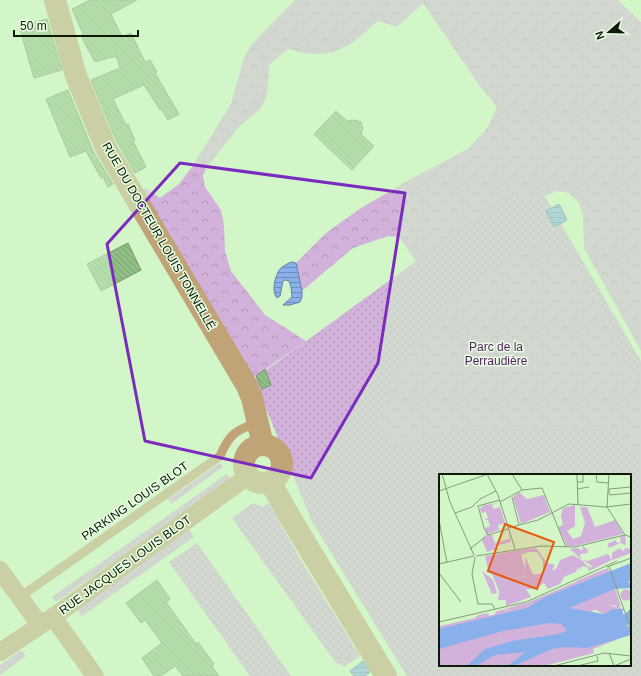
<svg xmlns="http://www.w3.org/2000/svg" width="641" height="676" font-family="Arial,sans-serif">
<style>
.grass{fill:url(#grass-dots);fill-rule:evenodd}
.forest{fill:url(#forest-crowns)}
.water{fill:url(#water-rules);stroke:#6483a7}
.building{fill:url(#building-back-hatch);stroke:#77986e}
.lines{fill:none;stroke-linecap:round;stroke-linejoin:round}
.service{stroke:#c0a376;stroke-width:9}
.minor{stroke:#c0a376;stroke-width:18}
.tertiary{stroke:#c0a376;stroke-width:22}
.marked{fill:none;stroke:#7b2cbf;stroke-width:3;stroke-linejoin:round}
.labels{text-anchor:middle;stroke-width:3;stroke-linejoin:round;paint-order:stroke}
.street-label{font-size:12px;fill:#0d1a09;stroke:#e9ffe3}
.park-label{font-size:12px;fill:#541c61;stroke:#e9ffe3}
.inset-road{fill:none;stroke:#839e7c;stroke-width:1}
.view{fill:#e8590c;fill-opacity:0.15;stroke:#e8590c;stroke-width:2}
.inset-edge{fill:none;stroke:#0d1a09;stroke-width:2}
</style>
<defs>
<pattern id="grass-dots" width="8" height="8" patternUnits="userSpaceOnUse"><rect width="8" height="8" fill="#d2b2da"/><path d="M2 2h.1M6 6h.1" fill="none" stroke="#b398ba" stroke-width="1.8" stroke-linecap="round"/></pattern>
<pattern id="forest-crowns" width="20" height="18" patternUnits="userSpaceOnUse"><rect width="20" height="18" fill="#d2b2da"/><path d="M2 6a3 3 0 1 1 6 0M12 15a3 3 0 1 1 6 0" fill="none" stroke="#b398ba"/></pattern>
<pattern id="water-rules" width="6" height="5" patternUnits="userSpaceOnUse"><rect width="6" height="5" fill="#8ab0eb"/><path d="M0 2.5h6" fill="none" stroke="#6f8ebd"/></pattern>
<pattern id="building-back-hatch" width="6" height="6" patternUnits="userSpaceOnUse"><rect width="6" height="6" fill="#90be84"/><path d="M-1 5l2 2M0 0l6 6M5-1l2 2" fill="none" stroke="#7ba371"/></pattern>
</defs>
<rect width="100%" height="100%" fill="#d2f6c8"/>
<g class="grass">
<path d="M533,176L641,361V676H407L312,522L254,379ZM440,475H630V665H440Z"/>
<path d="M220,463L223,467L171,504L168,499Z"/>
<path d="M227,474L231,480L56,602L52,597Z"/>
<path d="M253,503L263,507L269,503L299,557L360,656L345,666L336,663L232,518Z"/>
<path d="M189,529L194,537L82,616L77,609Z"/>
<path d="M197,543L291,676H250L174,569L169,562Z"/>
<path d="M21,650L26,656L0,675V665Z"/>
</g>
<g class="forest">
<path d="M295,0H618L641,22V351L584,248L583,215L579,203L569,193L556,191L535,200H526L509,194L416,261L399,237L388,236L353,248L302,291L296,263L326,233L361,208L411,179L468,149L488,127L497,107L479,85L423,3L397,27L378,21C361,36 343,54 319,54C309,55 298,51 288,49L269,65L268,86L266,99L260,109L238,128L206,168L203,176L205,187L221,210L224,225L225,251L231,271L265,315L306,341L253,378L143,190L146,188L160,198L179,184L192,167L231,104L244,58L251,45Z"/>
<path d="M537,242C549,252 555,254 571,255L641,390V450L631,453C620,434 620,431 597,427H469L439,432L396,446L379,427L394,380L419,341L449,306L505,261Z"/>
</g>
<g class="water">
<path d="M559,204L567,220L554,227L546,211Z"/>
<path d="M292,262L296,263L302,291V297L300,302L290,305H283L292,297L291,287L289,281L285,280L283,281L280,296L277,298C271,291 275,276 280,269C283,266 288,263 292,262Z"/>
<path d="M363,661L370,672L365,676H354L350,671Z"/>
</g>
<g class="building">
<path d="M90,0H137L111,14L122,37L131,33L145,62L150,60L157,72L155,73L179,114L168,120L161,109L160,110L144,85L113,99L126,125L128,124L135,140L133,141L146,167L135,173L117,142L91,80L120,68L116,56L95,62L82,38L83,34L72,9Z"/>
<path d="M47,19L62,70L34,78L19,26Z"/>
<path d="M68,90L94,153L113,184L108,187L103,177L101,178L86,151L70,157L46,99Z"/>
<path d="M336,111L347,121L355,120L361,122L363,129L361,134L374,146L352,170L328,148L314,134Z"/>
<path d="M128,243L141,270L101,291L87,264Z"/>
<path d="M265,369L271,385L262,389L256,376Z"/>
<path d="M157,580L170,599L166,602L196,644L198,642L214,664L212,666L219,676H183L175,666L161,676H154L142,658L162,643L145,620L141,623L126,603Z"/>
</g>
<g class="lines">
<path class="service" d="M20,597L220,456C229,435 236,429 258,423"/>
<g class="minor">
<path d="M0,570L40,625"/>
<path d="M53,617L95,676"/>
<path d="M0,652L53,617L248,476"/>
</g>
<g class="tertiary">
<path d="M55,0L76,76L106,148L247,386L252,398L263,445"/>
<circle cx="263" cy="464" r="19"/>
<path d="M270,482L294,524L386,676"/>
</g>
</g>
<path d="M0 0H641V676H0ZM180,163L405,193L378,363L311,478L145,441L107,244Z" fill="#d2f6c8" fill-opacity=".55" fill-rule="evenodd"/>
<path class="marked" d="M180,163L405,193L378,363L311,478L145,441L107,244Z"/>
<g class="labels">
<g class="street-label">
<text transform="translate(159 236) rotate(60)" y="4">RUE DU DOCTEUR LOUIS TONNELLÉ</text>
<text transform="translate(135 501) rotate(-35)" y="4">PARKING LOUIS BLOT</text>
<text transform="translate(125 565) rotate(-36)" y="4">RUE JACQUES LOUIS BLOT</text>
</g>
<g class="park-label">
<text x="496" y="351">Parc de la<tspan x="496" dy="14">Perraudière</tspan></text>
</g>
</g>
<g transform="translate(439 474)">
<rect width="192" height="192" fill="#d2f6c8"/>
<path d="M80,18L88,25L105,21L111,38L82,50L74,23ZM58,29L53,31L54,35L61,33L62,38L60,29L67,52L66,49L59,51L60,55L66,54L48,60L46,54L51,52L49,46H45L49,44L47,38L42,39L41,34L45,32H41ZM69,57L72,68L56,72L57,75L48,78L43,66L46,61H53L56,69L70,65ZM81,76L88,102L64,107L93,105L86,115L92,123L67,132V126H59L60,117L53,100L47,98L49,95L46,82ZM169,80L173,86L150,97L148,91L152,94L153,92L144,86L149,87ZM169,94L182,132L171,131L152,137L163,142L182,134L192,160L154,175L155,179L105,192H0L1,152L36,144L39,141L49,139L50,142L76,134Z" fill="#d2b2da"/>
<path d="M136,31V52L128,57L134,65L142,62L146,49L141,33H148L156,53L176,46L184,60L136,72H128L119,53L124,51L122,42L124,34ZM144,72L149,76L148,79L141,80L142,85L131,75L139,74L143,77ZM97,74L108,89L116,91L113,96L117,95L121,86L134,81L144,87L149,94L144,92L139,96V92L137,98L125,103L121,110L109,115L105,109L95,115H87L92,123L87,122L79,128H67L76,122H70V119L73,118L69,117L68,106L87,103L86,82L94,101L104,99V87L98,78H89L82,81L81,76ZM74,84L83,101L65,104L72,85ZM166,95L167,97L136,113L137,107ZM43,97L54,106L58,119L53,120ZM181.5 121a5.5 5.5 0 1 1 11 0a5.5 5.5 0 1 1-11 0ZM86,129L87,132L80,136L72,137L70,135L57,141L56,138ZM170,131L177,133L178,131L183,135H175L165,140L155,135ZM111,149L119,151L126,156L114,160L87,155L75,166L74,160H69L65,164L69,168L57,172L46,175L43,171L18,174L21,178L17,180L8,175L0,178V175L64,157ZM89,157L98,159L95,164L79,167Z" fill="#d2b2da"/>
<path d="M186,61L187,71L181,69L170,74L168,70L177,66L178,69L182,68L181,63ZM180,74L184,77L187,74L192,75V79L173,86V79Z" fill="#d2b2da"/>
<path d="M192,89V105L189,109L192,108V114L176,115L130,134L165,140L174,135H185L183,138L185,141L192,134V149L185,153L192,152V161L148,174L127,173L113,175L75,192H59L70,191L86,178L56,181L37,192H28L46,175L73,167L120,160L128,156L122,150L111,149L64,157L0,175V155L88,134L106,123Z" fill="#8ab0eb"/>
<path class="inset-road" d="M3,0L11,28L35,81M48,0L59,21L76,75M73,0L83,16M138,0L139,31M157,0L158,8L169,9M170,0L168,33L186,61M138,8H144V0M192,13L170,15V18L171,21L192,19M138,15L150,13M0,17L49,0M73,23L80,51M61,26L39,32L45,54L49,61L69,55M61,28L83,16L103,14L127,73M16,39L33,33L41,25L57,17M0,46L8,89M69,54L99,46L130,30L167,33L192,30M31,75L46,63M37,82L102,72L136,73L186,61L192,63M36,83L33,100L39,130H53L56,135M0,90L35,82M170,92L192,156M168,93L192,84M0,99L22,128M0,148L87,128L178,87M170,179L175,192L192,185M115,192L165,179L192,182M138,192L159,187L158,182"/>
<path class="view" d="M66,50L115,68L98,115L49,97Z"/>
<rect width="192" height="192" class="inset-edge"/>
</g>
<g transform="translate(609 32) rotate(250)" stroke="#e9ffe3" stroke-width="3" paint-order="stroke">
<path d="M0-3L7 15L0 10L-7 15Z" fill="#0d1a09"/>
<text y="-6" font-size="11" font-weight="bold" text-anchor="middle" fill="#0d1a09">N</text>
</g>
<path d="M14 30v6h124v-6" fill="none" stroke="#0d1a09" stroke-width="2"/>
<text x="20" y="30" font-size="12" fill="#0d1a09" stroke="#e9ffe3" stroke-width="3" paint-order="stroke">50 m</text>
</svg>
